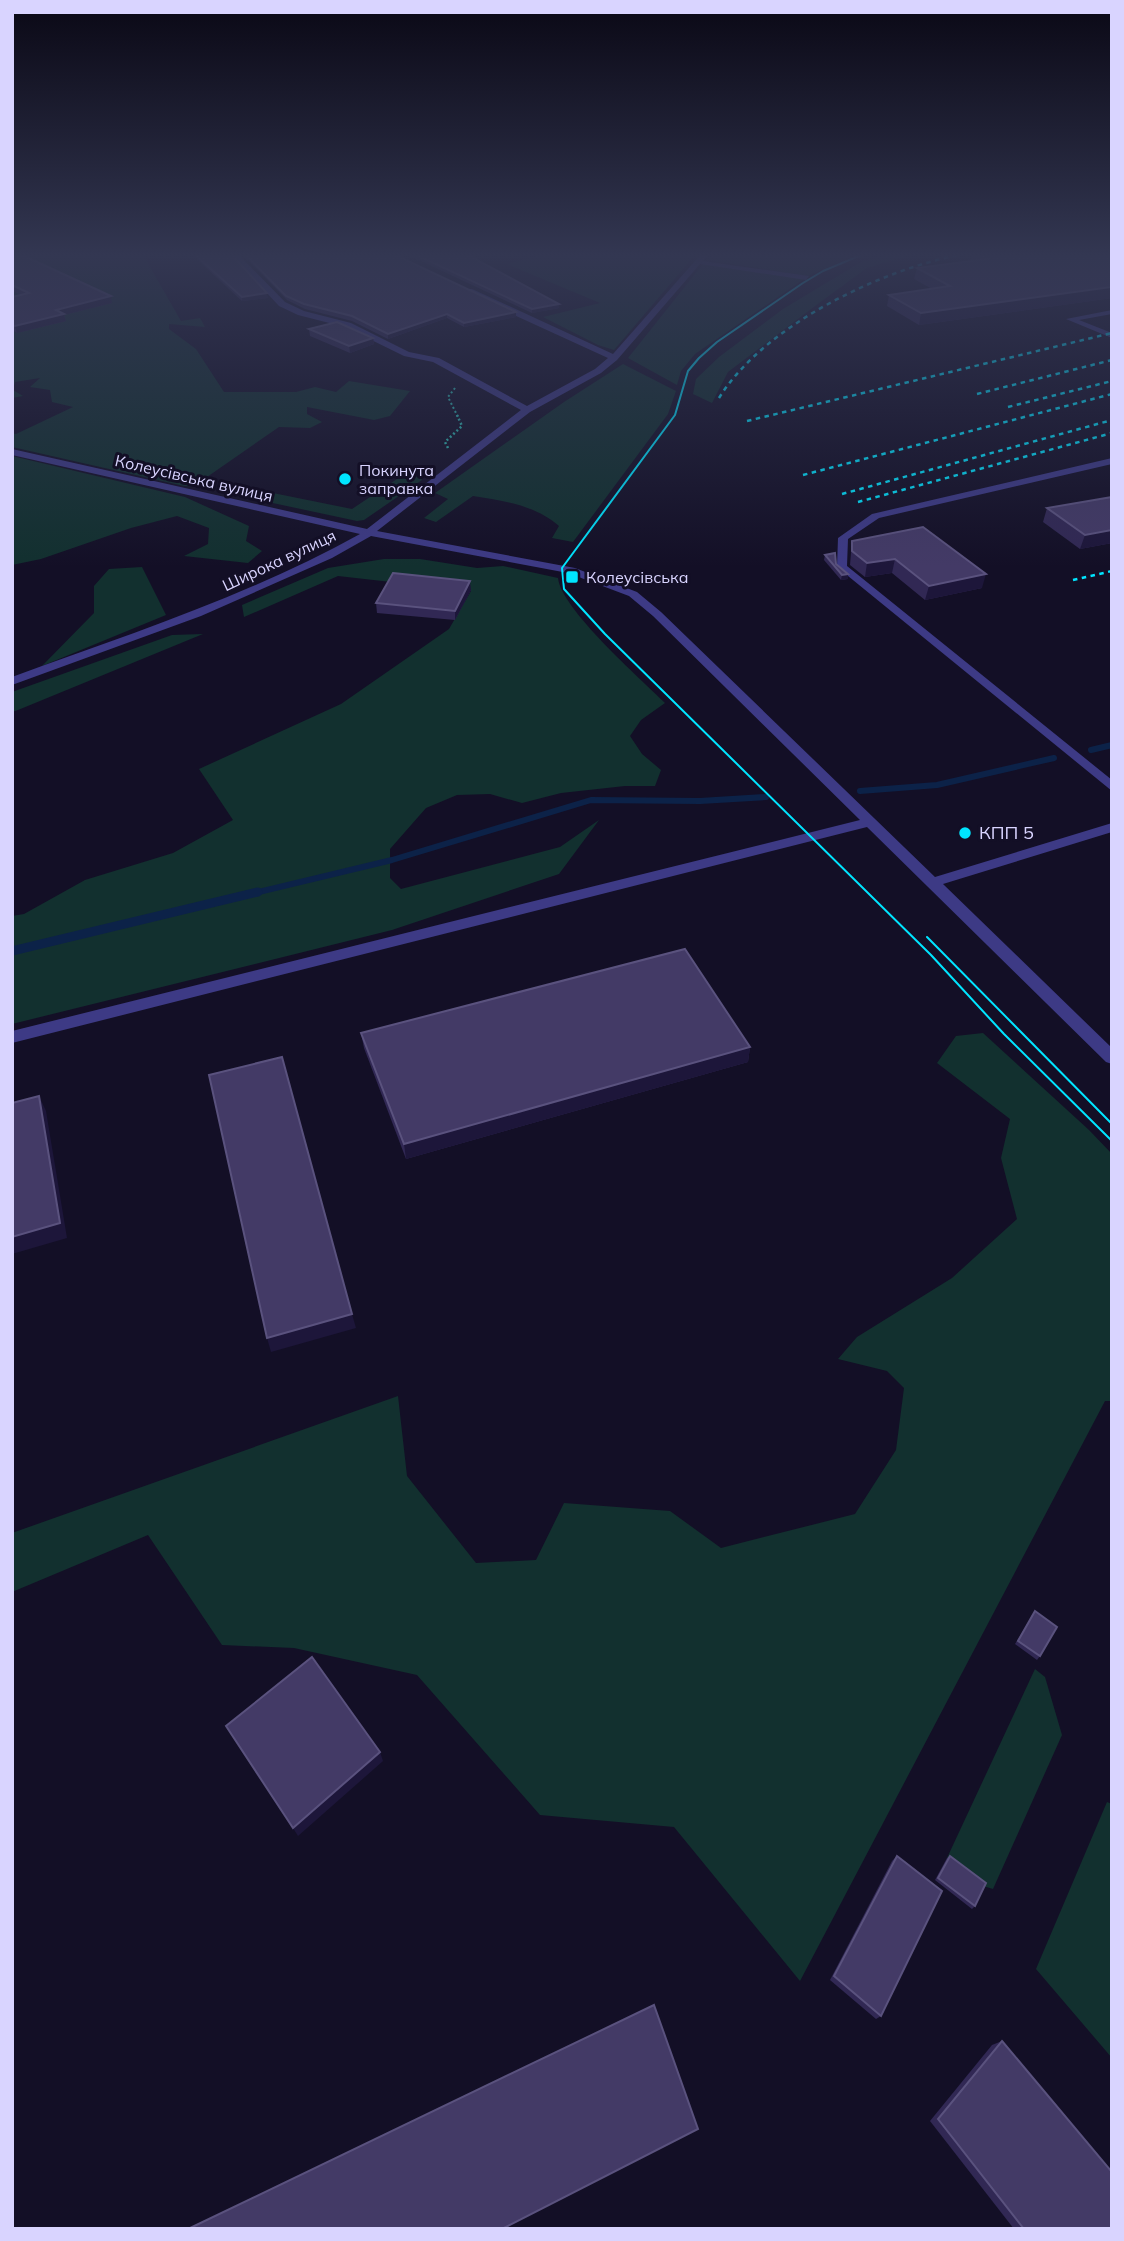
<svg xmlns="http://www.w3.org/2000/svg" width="1124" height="2241" font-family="Mulish,sans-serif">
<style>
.green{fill:#12302f}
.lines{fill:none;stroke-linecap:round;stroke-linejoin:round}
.stream-far1{stroke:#0c2248;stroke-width:6}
.stream{stroke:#0c2248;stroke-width:9}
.path-far1{stroke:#2fb8b0;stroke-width:2;stroke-dasharray:2 2.5;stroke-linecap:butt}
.path{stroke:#2fb8b0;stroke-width:2.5;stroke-dasharray:2 2.5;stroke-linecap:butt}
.minor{fill:#3d3a85;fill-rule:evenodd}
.tram{stroke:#00e5ff;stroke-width:2}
.rail{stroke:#00e5ff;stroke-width:2.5;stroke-dasharray:4.5 4.5;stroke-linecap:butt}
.wall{fill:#312854}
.shaded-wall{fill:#1d163a}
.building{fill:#433a66;stroke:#5a527e;stroke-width:2}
.poi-dot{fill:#00e5ff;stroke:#130f26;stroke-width:2.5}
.labels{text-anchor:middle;stroke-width:6;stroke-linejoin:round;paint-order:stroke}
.far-poi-label{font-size:16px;fill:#d9d4ff;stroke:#130f26;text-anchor:start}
.far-street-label{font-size:16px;fill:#d9d4ff;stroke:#130f26}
.poi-label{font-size:18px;fill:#d9d4ff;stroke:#130f26;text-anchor:start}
</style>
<rect width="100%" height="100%" fill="#130f26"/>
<g class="green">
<path d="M12,253H145L146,260L181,321L200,318L205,327L169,324V329L196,349L224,392H296L315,387L336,392L349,381L410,391L390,416L374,420L307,407V414L322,422L310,428L279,427L207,477L216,488L184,486L12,447V433L16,434L73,407L52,402L50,390L30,387L40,378L15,382L13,390L23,396L12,398V330L17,333L61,318L65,314L96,308L12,325V292L61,280V272L31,275L12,265Z"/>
<path d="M547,253H687L695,255L614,350L598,345L543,317L600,303L507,264Z"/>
<path d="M714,253H860L808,276L707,260Z"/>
<path d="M895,253H916L867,268L815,306L728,372L712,403L693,394L696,379L719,357L783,309L861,262Z"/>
<path d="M703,264L804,279L695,354L681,371L677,385L628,358Z"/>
<path d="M623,364L676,391L668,414L573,542L552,538L559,526C535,505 504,501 473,496L436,522L424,518L448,499L435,493L564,402Z"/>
<path d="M12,456L185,497L249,526L246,541L262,551L248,563L184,556L208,544L209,528L177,516L131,528L41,559L12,565Z"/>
<path d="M400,477H420L422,480L364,520L357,521L254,499L256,494L268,492L352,509Z"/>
<path d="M384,559H420L477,568L503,566L558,578C561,609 641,679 665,703L641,720L630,736L642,754L661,770L655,786H625L561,793L522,803L490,794L457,795L426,808L390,849V878L401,889L560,847L599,820L559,874L392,930L12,1024V916L24,914L85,880L173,853L233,820L199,769L341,704L449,629L471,591L338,576L244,617L242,605L328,568Z"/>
<path d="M142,567L166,615L42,666L94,613V586L109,569Z"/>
<path d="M203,634L18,710L12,712V692L172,635Z"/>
<path d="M983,1033L1089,1130L1112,1154V1401H1105L800,1981L674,1827L540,1815L417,1675L294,1648L222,1645L148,1535L12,1592V1533L398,1396L407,1476L476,1563L536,1560L564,1503L670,1511L721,1548L855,1514L896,1450L904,1388L887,1371L838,1359L857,1337L952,1278L1017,1219L1001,1158L1010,1119L937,1063L956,1036Z"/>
<path d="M1035,1669L1045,1677L1062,1735L993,1889L983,1886L947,1858Z"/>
<path d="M1107,1802L1112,1804V2058L1036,1969Z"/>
</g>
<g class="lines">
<g class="stream-far1">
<path d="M1091,750L1112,745"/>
<path d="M860,791L937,785L1054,758"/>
<path d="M250,894L392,860L591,800L700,801L766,797"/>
</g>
<path class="stream" d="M12,951L258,892"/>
<path class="path-far1" d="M455,388L448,397L458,417"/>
<path class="path" d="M448,448L445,442L462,426L457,415"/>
<g class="minor">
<path d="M230,253H237L285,302L304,311L351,323L409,352L439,358L527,406L595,369L608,358L466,293V289H472L613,354L702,253H709L703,261L809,276L806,280L700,264L617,360L601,373L530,412L377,531L575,568L637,592L661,612L935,877L1112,823V832L943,884L1112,1048V1064L1106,1062L867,827L12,1043V1031L860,820L653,616L629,596L568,573L371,536L332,558L201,616L12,685V677C130,634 250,595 360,534L12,455V449L367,529L521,410L433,362L404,356L345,327L298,315L279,306Z"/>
<path d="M1112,310V314L1079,320L1112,333V338L1066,319Z"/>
<path d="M1112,458V464L879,518L848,539L847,566L1112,780V791L837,567L838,538L872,514Z"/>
</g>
<g class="tram">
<path d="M866,253L823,271L803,283L717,342L699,358L688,371L675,415L562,568L564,589L605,634L931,955L1004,1034L1112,1141"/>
<path d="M927,937L1112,1124"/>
</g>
<g class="rail">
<path d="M977,394L1112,360"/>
<path d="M719,398C765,324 884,268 968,253"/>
<path d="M1008,407L1112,381"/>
<path d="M747,421L1112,333"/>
<path d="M803,475L1112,394"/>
<path d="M842,494L1112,420"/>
<path d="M858,502L1112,433"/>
<path d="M1073,580L1112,571"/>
</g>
</g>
<g class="wall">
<path d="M190,253H230L268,298L242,301Z"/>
<path d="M241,253H391L516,317L464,327L447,318L388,339L352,321L305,309L287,300Z"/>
<path d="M404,253H474L467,255L559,308L532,313Z"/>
<path d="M972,253H1112V298L919,325L887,306L889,295L932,289L914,279L917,268L970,261Z"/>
<path d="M12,257L112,303L64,315L66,321L17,333L12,330V297L21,295L12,291Z"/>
<path d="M309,329L373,338L374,344L350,353L310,336Z"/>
<path d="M1112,497V543L1080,549L1043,522L1047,508Z"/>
<path d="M852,541L982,588L925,600L892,573L865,577L850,565Z"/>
<path d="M825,555L848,574V579L841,580L824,560Z"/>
<path d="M471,590L455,620L377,613L376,603Z"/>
<path d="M361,1033L750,1047L748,1062L406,1159L364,1048Z"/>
<path d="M1035,1611L1040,1656L1037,1660L1015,1644Z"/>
<path d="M897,1856L881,2016L876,2019L830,1980L892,1861Z"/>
<path d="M950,1856L975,1906L972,1909L935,1880L947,1858Z"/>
<path d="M1002,2041L1112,2229H1014L930,2121L992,2045Z"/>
</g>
<g class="shaded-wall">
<path d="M1112,287V298L919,325L921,313Z"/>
<path d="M267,293L268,298L242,301V297Z"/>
<path d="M111,296L112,303L64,315L66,321L17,333L15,326L56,310Z"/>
<path d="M559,304V308L532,313V309Z"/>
<path d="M516,312V317L464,327V323Z"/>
<path d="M447,314V318L388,339V334Z"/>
<path d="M373,338L374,344L350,353L349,346Z"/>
<path d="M1112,530V543L1080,549L1085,535Z"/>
<path d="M895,559L892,573L865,577L867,563Z"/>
<path d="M848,574V579L841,580L842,575Z"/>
<path d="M986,574L982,588L925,600L929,586Z"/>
<path d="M470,581L471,590L455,620V611Z"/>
<path d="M750,1047L748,1062L406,1159L404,1144Z"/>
<path d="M39,1096L46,1111L67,1238L12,1254V1237Z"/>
<path d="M352,1314L356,1328L271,1352L267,1338Z"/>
<path d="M380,1752L383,1761L298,1836L293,1828Z"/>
</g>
<g class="building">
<path d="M193,253H230L267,293L242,297Z"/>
<path d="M244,253H391L516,312L464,323L447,314L388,334L352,316L304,304L286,296Z"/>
<path d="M412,253H464L559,304L532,309Z"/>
<path d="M976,253H1112V287L921,313L889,295L950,286L917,268L987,259Z"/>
<path d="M22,255L111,296L56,310L64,314L15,326L12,324V297L29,293L12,285V257Z"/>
<path d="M337,322L373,338L349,346L309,329Z"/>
<path d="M1112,497V530L1085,535L1047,508Z"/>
<path d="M923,527L986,574L929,586L895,559L867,563L852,551V541Z"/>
<path d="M835,553L836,564L848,574L842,575L825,555Z"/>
<path d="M393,573L470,581L455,611L376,603Z"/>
<path d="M685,949L750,1047L404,1144L361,1033Z"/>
<path d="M282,1057L352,1314L267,1338L209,1075Z"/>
<path d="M39,1096L60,1223L12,1237V1103Z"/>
<path d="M1035,1611L1057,1627L1040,1656L1018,1641Z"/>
<path d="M312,1657L380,1752L293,1828L226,1726Z"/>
<path d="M897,1856L942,1891L881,2016L834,1976Z"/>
<path d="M950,1856L986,1883L975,1906L938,1878Z"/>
<path d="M654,2005L698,2129L502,2229H188Z"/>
<path d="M1002,2041L1112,2172V2229H1024L938,2119Z"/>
</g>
<linearGradient id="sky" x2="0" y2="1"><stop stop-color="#0a0815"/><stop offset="0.45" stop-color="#333752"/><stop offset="1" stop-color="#333752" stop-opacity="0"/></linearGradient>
<rect width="1124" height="567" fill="url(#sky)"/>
<g class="poi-dot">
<circle cx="345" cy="479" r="7"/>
<rect x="565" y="570" width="14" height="14" rx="3.5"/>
<circle cx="965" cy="833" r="7"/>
</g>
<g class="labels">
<g class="far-poi-label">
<text x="359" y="476">Покинута<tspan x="359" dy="18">заправка</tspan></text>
<text x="586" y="583">Колеусівська</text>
</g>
<g class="far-street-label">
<text transform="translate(194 478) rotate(13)" y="6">Колеусівська вулиця</text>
<text transform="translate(279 560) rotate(-25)" y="6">Широка вулиця</text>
</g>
<g class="poi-label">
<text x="979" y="839">КПП 5</text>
</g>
</g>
<rect width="1124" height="2241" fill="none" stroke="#d9d4ff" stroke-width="28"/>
</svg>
